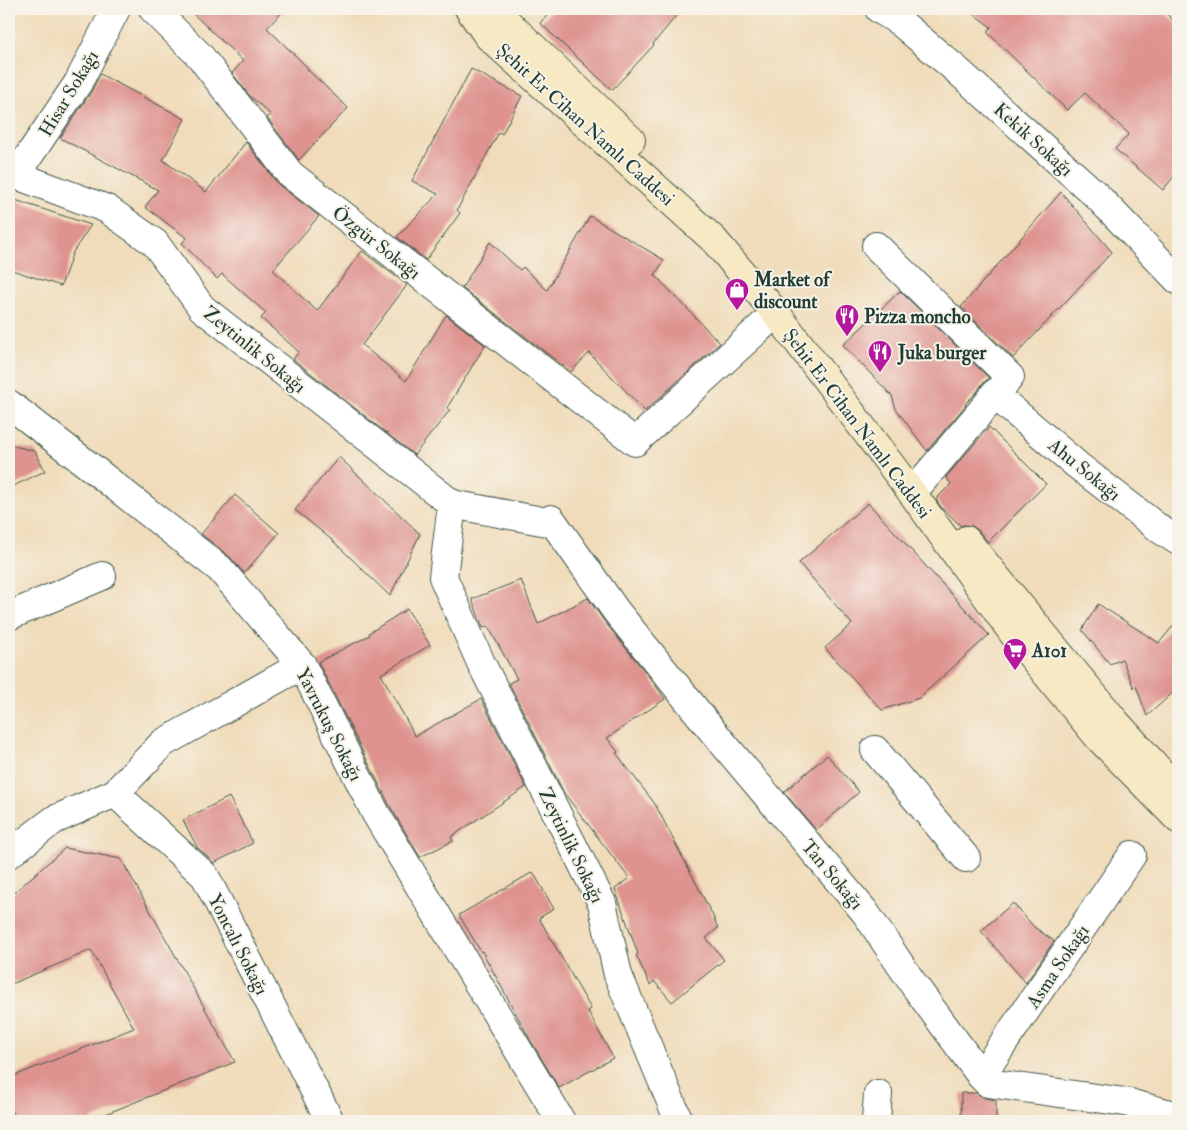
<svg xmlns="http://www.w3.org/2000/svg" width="1187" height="1130" font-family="'IM FELL Double Pica',serif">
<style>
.building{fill:#de938f}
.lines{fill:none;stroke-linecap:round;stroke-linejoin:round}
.street-casing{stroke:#3e5548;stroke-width:30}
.secondary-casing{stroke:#3e5548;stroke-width:30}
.street{stroke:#fff;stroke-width:28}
.secondary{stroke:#f7e9c3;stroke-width:28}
.labels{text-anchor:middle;stroke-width:4;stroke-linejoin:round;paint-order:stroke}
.street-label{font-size:19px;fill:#1f3d34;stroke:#f7f3e8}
.poi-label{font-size:19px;font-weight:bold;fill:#1f3d34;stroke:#f7f3e8;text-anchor:start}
</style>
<rect width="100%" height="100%" fill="#f7f3e8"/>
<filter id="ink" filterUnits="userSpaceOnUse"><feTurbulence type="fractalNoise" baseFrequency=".02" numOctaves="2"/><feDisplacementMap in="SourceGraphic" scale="10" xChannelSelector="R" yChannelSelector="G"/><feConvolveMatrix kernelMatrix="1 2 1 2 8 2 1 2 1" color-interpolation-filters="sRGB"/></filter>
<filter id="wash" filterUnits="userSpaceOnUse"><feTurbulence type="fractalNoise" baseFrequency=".0096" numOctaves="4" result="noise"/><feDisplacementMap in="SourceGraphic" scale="20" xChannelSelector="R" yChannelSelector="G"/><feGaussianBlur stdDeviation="1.12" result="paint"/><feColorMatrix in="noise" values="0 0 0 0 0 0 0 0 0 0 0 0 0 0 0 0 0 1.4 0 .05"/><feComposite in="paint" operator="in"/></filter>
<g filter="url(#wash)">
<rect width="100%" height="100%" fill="#f0dcba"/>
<g id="blocks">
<g class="building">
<path d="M188,9H285L267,28L308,68L307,69L348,108L299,160L267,118L271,115L249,95L232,73L243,61Z"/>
<path d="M553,9H682L653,44L654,45L612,90L540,23Z"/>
<path d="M967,9H1162L1178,25V171L1163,190L1115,149L1129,134L1085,93L1067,110L987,32L991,27Z"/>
<path d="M471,69L522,96L502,134L499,132L457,210L460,213L426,260L397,237L438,194L412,181Z"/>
<path d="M100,74L185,119L163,160L206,192L246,142L278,184L319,216L273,270L317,311L362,251L407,285L362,345L406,381L446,315L485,345L447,408L450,410L414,455L293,359L299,352L261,318L266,313L222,274L217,279L182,243L187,238L145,207L158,190L60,138L91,92Z"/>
<path d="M1061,192L1112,252L1013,358L961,307Z"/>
<path d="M9,198L91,225L73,252L61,286L9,269Z"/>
<path d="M590,216L664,260L655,275L720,343L645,411L589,353L571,372L462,288L490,242L520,270L523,267L547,290Z"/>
<path d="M900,291L989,378L982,384L977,392L965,404L966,405L927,451L896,409L892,396L843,345Z"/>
<path d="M989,427L1046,484L988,542L978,530L972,526L964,525L961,526L940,506L936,499L951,484L946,477Z"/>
<path d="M9,445L35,451L45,471L9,488Z"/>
<path d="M339,457L420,534L390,596L332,540L295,510Z"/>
<path d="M235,495L279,533L244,573L230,557L201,534Z"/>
<path d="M868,503L989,635L919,698L882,710L825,648L852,624L799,563Z"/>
<path d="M521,580L538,624L588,598L604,621L654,683L665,699L607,738L618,752L616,753L655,804L712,914L718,928L706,938L724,960L672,1002L654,981L650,985L636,955L638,954L615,889L629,878L564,793L509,683L517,679L488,626L483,628L472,599Z"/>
<path d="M1098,604L1159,643L1178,620V688L1147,716L1136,686L1134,688L1122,659L1110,664L1082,630Z"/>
<path d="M407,609L430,645L381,674L415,736L481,699L526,787L451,837L453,841L420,857L390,806L318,662L370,635L369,633Z"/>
<path d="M827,755L859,792L816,830L784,792Z"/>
<path d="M229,797L253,843L214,863L197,847L183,820Z"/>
<path d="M65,848L121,859L235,1062L88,1121H16L9,1105V1078L134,1028L91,950L9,985V897Z"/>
<path d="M533,872L554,909L539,918L591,1009L588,1011L613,1058L559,1088L532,1043L482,951L481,952L459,915Z"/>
<path d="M1013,903L1034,927L1054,941L1026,983L981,931Z"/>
<path d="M961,1093H976L985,1098L996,1100V1121H961Z"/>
</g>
</g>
</g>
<g filter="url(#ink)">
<use href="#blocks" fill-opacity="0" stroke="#3e5548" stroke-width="1"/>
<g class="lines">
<defs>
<g id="street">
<path d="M153,9L200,56L290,174L635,442L776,313"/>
<path d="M879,9L900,22L958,71L1096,195L1178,280"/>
<path d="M9,175H16L107,209L155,243L202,308L452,504"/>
<path d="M16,175L78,83L116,9"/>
<path d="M876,246L1010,377L912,493"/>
<path d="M994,394L1077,465L1161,530L1178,541"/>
<path d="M9,404L92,468L220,569L302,665L376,814L561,1121"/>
<path d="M9,616L102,576"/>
<path d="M875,750L966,858"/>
<path d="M115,793L205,876L330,1121"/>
<path d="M9,854L54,820L115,793L163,743L302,665"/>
<path d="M981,1076L1132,855"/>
<path d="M679,1121L618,975L602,903L481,663L443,577L452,504L547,522L551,519L616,611L711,729L865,912L914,985L981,1076L988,1083L1125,1102L1178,1116"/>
<path d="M876,1121L878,1094"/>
</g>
<g id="secondary">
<path d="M469,9L488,36L714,240L776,313L912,493L1015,636L1099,738L1178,819"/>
<path d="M499,9L508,23L631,140"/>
<path d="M966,540L1114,720L1178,791"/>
</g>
</defs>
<use href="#street" class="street-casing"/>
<use href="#secondary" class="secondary-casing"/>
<use href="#street" class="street"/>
<use href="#secondary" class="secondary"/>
</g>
</g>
<defs>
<symbol id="shop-pin" viewBox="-11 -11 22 30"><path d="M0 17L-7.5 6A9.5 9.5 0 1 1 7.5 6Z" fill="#b5179e" stroke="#f7f3e8"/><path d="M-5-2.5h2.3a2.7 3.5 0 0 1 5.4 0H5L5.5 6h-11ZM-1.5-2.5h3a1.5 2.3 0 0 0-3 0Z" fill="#fff"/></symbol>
<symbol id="restaurant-pin" viewBox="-11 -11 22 30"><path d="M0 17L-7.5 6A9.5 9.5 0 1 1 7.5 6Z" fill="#b5179e" stroke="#f7f3e8"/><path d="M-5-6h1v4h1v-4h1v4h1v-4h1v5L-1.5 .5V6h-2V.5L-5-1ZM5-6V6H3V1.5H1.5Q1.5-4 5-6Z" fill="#fff"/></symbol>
<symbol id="supermarket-pin" viewBox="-11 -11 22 30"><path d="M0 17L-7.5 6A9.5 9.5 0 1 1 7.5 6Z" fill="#b5179e" stroke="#f7f3e8"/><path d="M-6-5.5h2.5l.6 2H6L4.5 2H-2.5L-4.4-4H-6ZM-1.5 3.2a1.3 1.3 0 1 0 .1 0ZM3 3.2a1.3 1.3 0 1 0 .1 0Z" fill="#fff"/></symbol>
</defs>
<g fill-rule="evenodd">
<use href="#shop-pin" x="723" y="276" width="28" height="38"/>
<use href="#restaurant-pin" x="833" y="302" width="28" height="38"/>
<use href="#restaurant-pin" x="866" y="338" width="28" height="38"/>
<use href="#supermarket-pin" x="1001" y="636" width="28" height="38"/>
</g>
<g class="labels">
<g class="street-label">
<text transform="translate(68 93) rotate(-59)" y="7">Hisar Sokağı</text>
<text transform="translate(586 124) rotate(42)" y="7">Şehit Er Cihan Namlı Caddesi</text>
<text transform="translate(1034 139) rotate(42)" y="7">Kekik Sokağı</text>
<text transform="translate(377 242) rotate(38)" y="7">Özgür Sokağı</text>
<text transform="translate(255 349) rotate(39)" y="7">Zeytinlik Sokağı</text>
<text transform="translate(858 423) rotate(53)" y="7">Şehit Er Cihan Namlı Caddesi</text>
<text transform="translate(1085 469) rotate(39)" y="7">Ahu Sokağı</text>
<text transform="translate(330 724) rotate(63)" y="7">Yavrukuş Sokağı</text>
<text transform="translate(572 845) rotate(64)" y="7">Zeytinlik Sokağı</text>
<text transform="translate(833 874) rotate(50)" y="7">Tan Sokağı</text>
<text transform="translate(239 944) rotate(63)" y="7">Yoncalı Sokağı</text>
<text transform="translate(1057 966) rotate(-56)" y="7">Asma Sokağı</text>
</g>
<g class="poi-label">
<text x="754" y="286">Market of<tspan x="754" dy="22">discount</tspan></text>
<text x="864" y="323">Pizza moncho</text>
<text x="898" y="359">Juka burger</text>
<text x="1032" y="657">A101</text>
</g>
</g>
<rect width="1187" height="1130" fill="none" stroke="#f7f3e8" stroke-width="30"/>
</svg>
